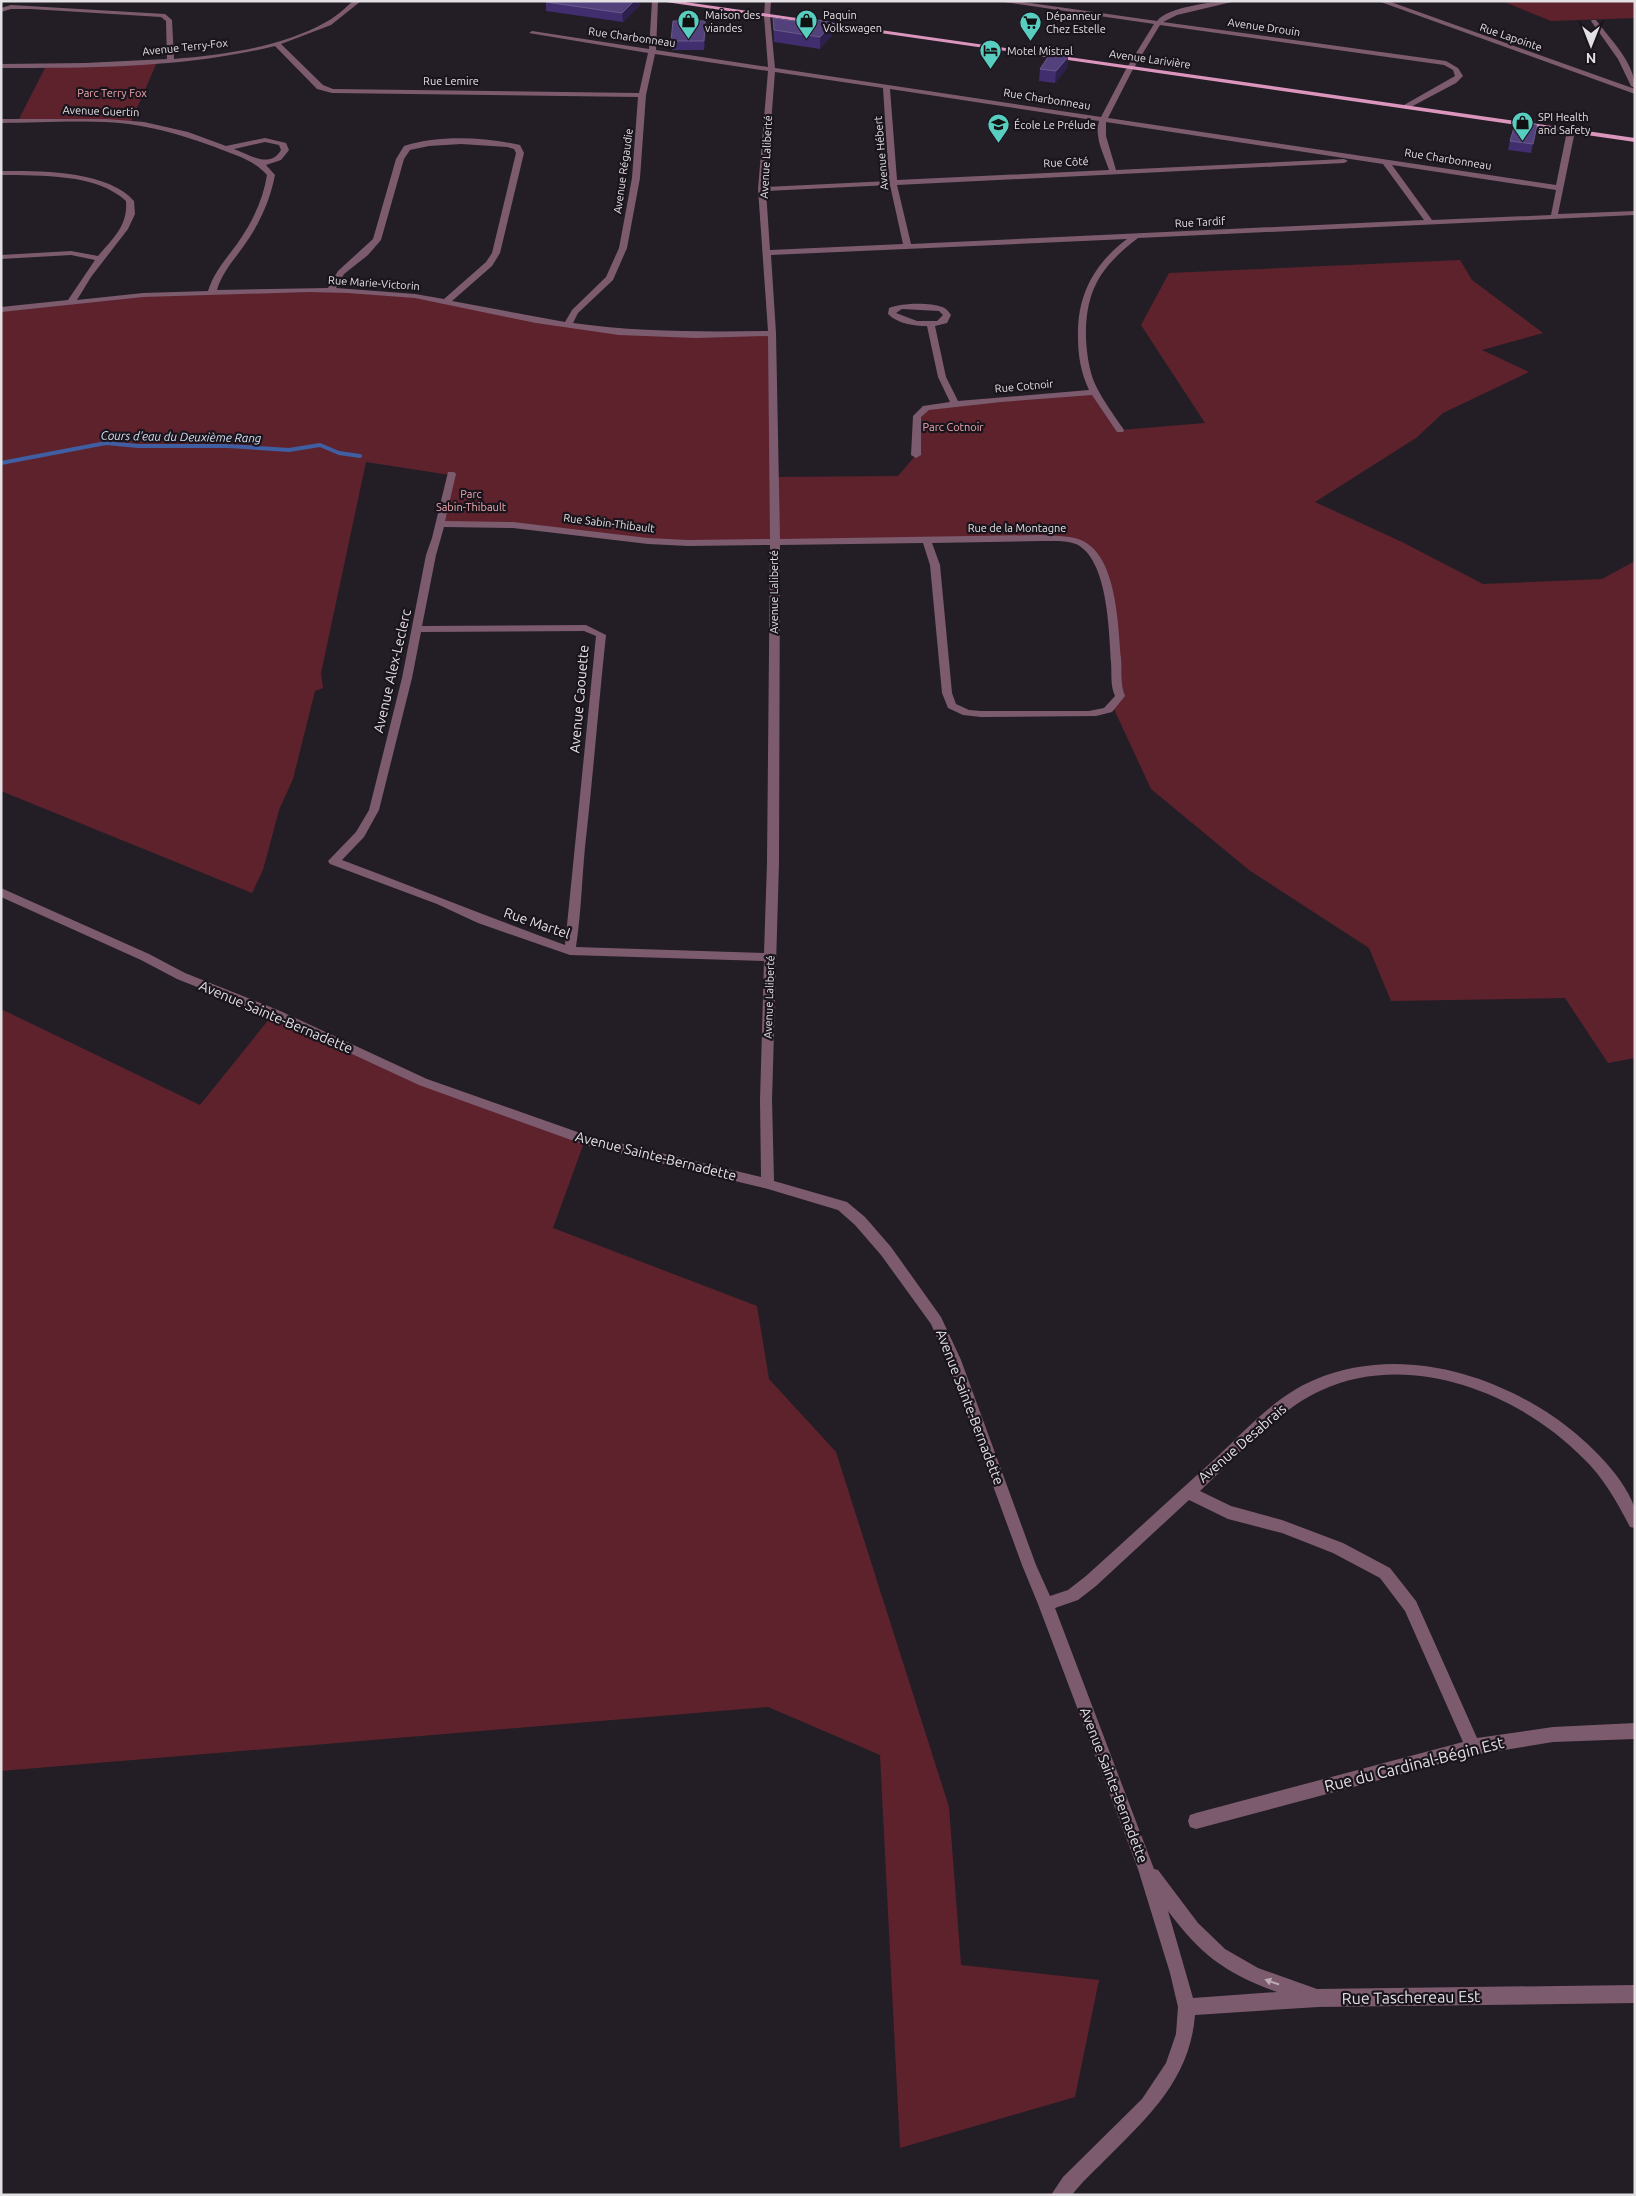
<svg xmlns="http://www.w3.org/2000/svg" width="1636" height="2196" font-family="Ubuntu,sans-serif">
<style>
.green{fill:#5e222d}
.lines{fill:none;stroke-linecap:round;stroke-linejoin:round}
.stream{stroke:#405ea2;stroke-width:4}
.minor{fill:#7d5b6e;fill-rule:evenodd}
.major{fill:#dc96be;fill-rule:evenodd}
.wall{fill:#412e6f}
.shaded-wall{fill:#2e204c}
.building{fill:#53417b;stroke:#695a8c}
.oneway{fill:#baabb5}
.labels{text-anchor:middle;stroke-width:4.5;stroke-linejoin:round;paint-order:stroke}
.far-poi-label{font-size:11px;fill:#e3e0e4;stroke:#1a151c;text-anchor:start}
.far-street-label{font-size:11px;fill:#e3e0e4;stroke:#1a151c}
.far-park-label{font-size:11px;fill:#f1a8b0;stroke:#1a151c}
.far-water-label{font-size:12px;font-style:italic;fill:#d5dff3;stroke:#1a151c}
.street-label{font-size:14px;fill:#e3e0e4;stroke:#1a151c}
.near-street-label{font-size:16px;fill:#e3e0e4;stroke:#1a151c}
</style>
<rect width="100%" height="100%" fill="#231e25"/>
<g class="green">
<path d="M1502,1H1635V18L1551,21Z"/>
<path d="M157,62L131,122L18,121L46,66Z"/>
<path d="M1460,260L1472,280L1543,333L1482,350L1529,372L1443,413L1416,438L1315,502L1402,542L1483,584L1602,579L1635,561V1058L1608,1063L1565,998L1391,1001L1369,948L1249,870L1151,789L1113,707L1120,696L1102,564L1078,542L1049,539L688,543L555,529L440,524L450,475L366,462L321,673L323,688L315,691L293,779L279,810L263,870L252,893L1,791V310L108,298L308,290L415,296L619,332L772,333L774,477L898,476L916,455L917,416L926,408L1095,392L1120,430L1205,423L1141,325L1169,273Z"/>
<path d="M1,1009L200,1105L274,1013L423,1082L585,1140L553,1228L757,1306L769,1379L836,1452L949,1807L961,1965L1099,1980L1075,2097L900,2148L880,1755L768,1707L1,1771Z"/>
</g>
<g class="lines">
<path class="stream" d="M1,463L106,443L138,446H228L289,450L320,445L339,453L360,456"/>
<g class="minor">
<path d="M353,1H361L331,25L281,44L323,85L333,89L639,93L648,53L529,33L532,31L649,49L652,1H658L656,50L768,67L764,16L765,1H771L770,16L775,68L1101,117L1125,71L1154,24L997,1H1016L1157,21C1169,6 1217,1 1236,1L1177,15L1163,22L1446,61L1458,68L1463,76L1456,83L1407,109L1403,107L1404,105L1455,76L1453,70L1444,65L1160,25L1132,71L1108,118L1556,185L1567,131L1571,129L1575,131L1558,214L1635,211V215L1138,238C1100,267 1085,291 1086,339C1087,355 1089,370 1095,384C1103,401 1114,415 1124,430L1123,432H1117L1092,395L1001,402L929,410L921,417V455L916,458L911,455L913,416L923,406L950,402L938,377L927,326C914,326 898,324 888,314L889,308C901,303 929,302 942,307C946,308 949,312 951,315L947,323L935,326L946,377L958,401L1089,390C1081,373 1078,356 1078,337C1077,295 1094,264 1127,239L771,255L776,333L780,539L1041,535C1054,536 1071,535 1083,541C1117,558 1118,625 1121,658C1122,671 1120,684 1125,696L1112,712L1096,716L981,717L963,715L948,708L942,693L930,565L923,543L780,545L779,863L772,1100L774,1181L847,1202L865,1217L891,1247L941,1317L961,1360L1036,1565L1050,1596L1068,1590L1086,1576C1130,1536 1173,1497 1217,1457C1247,1429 1276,1396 1314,1380C1394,1346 1485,1370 1554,1417C1582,1436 1622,1473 1634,1506C1636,1512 1635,1522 1635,1528L1630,1527C1617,1502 1603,1477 1583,1458C1519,1393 1410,1350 1322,1390C1280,1408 1234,1459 1200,1491L1231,1506L1282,1520L1343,1543L1390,1568L1416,1601L1477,1738L1553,1727L1635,1723V1739L1553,1742L1473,1755L1196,1829L1190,1827L1188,1821L1190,1815L1196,1813L1463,1742L1405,1611L1380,1578L1333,1553L1282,1533L1228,1519L1189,1500L1096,1586L1078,1600L1055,1608L1154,1869L1158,1870L1198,1923L1225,1949L1258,1968L1317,1989L1635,1985V2003L1318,2007L1195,2015C1190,2080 1147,2118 1104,2161C1093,2172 1081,2183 1072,2195H1051L1063,2177L1142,2099L1166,2063L1176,2034L1178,2007L1170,1973L1138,1869L1038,1604L1022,1565L947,1360L931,1324L881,1255L855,1225L838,1210L768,1189L585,1145L419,1085L270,1016L177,979L141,960L1,897V888L149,954L185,973L278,1010L427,1079L586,1135L761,1177L760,1100L764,961L570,955L478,923L437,904L330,864L328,861L356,832L369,810L402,678L426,555L432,538L448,472H454L456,474L445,521L513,522L648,538L688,540L770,539L768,336L696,338L619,335L536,323L415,298L348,293L308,292L143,297L1,312V307L68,300L95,260L71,255L1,259V255L71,251L98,256C113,238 128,226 126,201C96,173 41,176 1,175V171C39,171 107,170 134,201L135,214L128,229L91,277L77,300L143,293L208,291C214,272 226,259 237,244C252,223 263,200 267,175C253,159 234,155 215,147C192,139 169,131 146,127C103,118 45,123 1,123V119H107L144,122L188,132L226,146L265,138L286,143L289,150L281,160L266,165L275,175C270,201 259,225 243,247C233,261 222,273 217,290L328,288L338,271L373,239L396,159L404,146C439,135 484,137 520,145L524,153L500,253L492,266L452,301L565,322L572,310L606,277L619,248L632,178L638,97L332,93L317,89L275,46C185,68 93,68 1,68V64L85,63L167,59L166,21L161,17L31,9H11L1,12V8L11,5L165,14L172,20L174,59C224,55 282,47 326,22C336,17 345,8 353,1ZM655,54L768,71L758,189L768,331C702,332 638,332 573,323L578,313L613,280L627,248L640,178L646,95ZM775,72L883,88L889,181L766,187ZM890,89L1099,121C1094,137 1104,155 1109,170L897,180ZM1106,122L1383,164L1424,220L911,244L897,185L1344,163L1348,161L1344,159L1116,170L1106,136ZM265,142L279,145L281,150C270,169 250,155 234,149ZM461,144L507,147L514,149L516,153L492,253L486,262L444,299L415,294L336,288L344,274L368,255L381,240L404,159L410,150L429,146ZM1392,165L1556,190L1551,215L1432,220ZM890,185L903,244L770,250L766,191ZM902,309L939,311L943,315L937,321H917L896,313ZM444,527L513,528L648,544L688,546L770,545L767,863L764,953L576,947C582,908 582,868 587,829C594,764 599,700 606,635L586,625L422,626L436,555ZM1041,541C1052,541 1066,540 1076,544C1108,559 1109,631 1111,662C1112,674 1110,685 1115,696L1104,708L1089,711H981L969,710L956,704L952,693L940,565L932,543ZM584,631L596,636L565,945C490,918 417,888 342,860L364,837L379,810L412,678L421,632ZM1168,1911C1201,1955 1225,1973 1277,1992L1193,1998Z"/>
<path d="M1378,1H1388L1635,89V94Z"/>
<path d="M1592,20H1596C1610,39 1635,63 1635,88L1631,86L1618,59L1591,21Z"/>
</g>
<path class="major" d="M659,1H678L1635,138V142Z"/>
</g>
<g class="wall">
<path d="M547,1H640V5L623,22L546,11V2Z"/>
<path d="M773,18L815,24L833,23V34L820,49L774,42Z"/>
<path d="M705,21L706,30L704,50H672L671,41Z"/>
<path d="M1068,57L1067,68L1055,83L1039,81L1040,69Z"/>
<path d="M1537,125L1531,153L1508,150L1510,141Z"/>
</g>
<g class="shaded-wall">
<path d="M634,1H640V5L623,22L622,13Z"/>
<path d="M705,21L706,30L704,50V41Z"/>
<path d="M833,23V34L820,49V37Z"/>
<path d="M1068,57L1067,68L1055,83L1056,71Z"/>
</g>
<g class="building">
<path d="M547,1H634L622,13L546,2Z"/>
<path d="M773,18L815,24L819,20L833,23L820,37L774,30Z"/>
<path d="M673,21H705L704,41H671Z"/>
<path d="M1050,54L1068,57L1056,71L1040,69Z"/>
<path d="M1516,121L1537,125L1533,144L1510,141Z"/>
</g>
<defs><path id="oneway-solid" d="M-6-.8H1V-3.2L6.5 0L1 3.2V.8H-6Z" transform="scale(1.25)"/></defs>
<use class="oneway" href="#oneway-solid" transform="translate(1272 1982) rotate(-161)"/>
<defs>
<symbol id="shop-pin" viewBox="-11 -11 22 30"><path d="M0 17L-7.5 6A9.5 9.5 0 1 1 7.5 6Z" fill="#58cec0" stroke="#1a151c"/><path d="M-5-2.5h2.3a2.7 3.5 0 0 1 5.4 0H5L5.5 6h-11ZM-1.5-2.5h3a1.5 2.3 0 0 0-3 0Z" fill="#111"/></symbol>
<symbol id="supermarket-pin" viewBox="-11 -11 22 30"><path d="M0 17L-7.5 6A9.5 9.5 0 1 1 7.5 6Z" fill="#58cec0" stroke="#1a151c"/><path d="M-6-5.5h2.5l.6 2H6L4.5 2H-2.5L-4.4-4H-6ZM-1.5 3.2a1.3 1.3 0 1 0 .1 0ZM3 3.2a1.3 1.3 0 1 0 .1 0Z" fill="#111"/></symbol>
<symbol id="hotel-pin" viewBox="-11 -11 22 30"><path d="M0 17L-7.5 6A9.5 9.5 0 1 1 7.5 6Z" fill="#58cec0" stroke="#1a151c"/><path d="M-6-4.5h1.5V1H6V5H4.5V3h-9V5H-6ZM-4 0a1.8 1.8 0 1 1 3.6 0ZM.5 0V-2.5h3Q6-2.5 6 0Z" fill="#111"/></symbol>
<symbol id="school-pin" viewBox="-11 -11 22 30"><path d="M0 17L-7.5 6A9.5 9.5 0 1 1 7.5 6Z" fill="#58cec0" stroke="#1a151c"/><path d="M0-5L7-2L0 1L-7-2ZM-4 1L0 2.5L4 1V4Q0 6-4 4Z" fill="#111"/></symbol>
</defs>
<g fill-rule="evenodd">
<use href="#shop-pin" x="676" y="8" width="25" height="34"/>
<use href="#shop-pin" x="794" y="8" width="25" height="34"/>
<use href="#supermarket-pin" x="1018" y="10" width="25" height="34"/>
<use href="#hotel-pin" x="978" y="38" width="25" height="34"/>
<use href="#shop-pin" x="1510" y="110" width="25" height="34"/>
<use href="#school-pin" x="986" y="112" width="25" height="34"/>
</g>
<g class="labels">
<g class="far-poi-label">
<text x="705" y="19">Maison des<tspan x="705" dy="13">viandes</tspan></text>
<text x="823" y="19">Paquin<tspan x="823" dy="13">Volkswagen</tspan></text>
<text x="1046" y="20">Dépanneur<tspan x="1046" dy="13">Chez Estelle</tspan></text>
<text x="1007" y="55">Motel Mistral</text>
<text x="1538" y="121">SPI Health<tspan x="1538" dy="13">and Safety</tspan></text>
<text x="1014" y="129">École Le Prélude</text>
</g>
<g class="far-street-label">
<text transform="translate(1264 27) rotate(8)" y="4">Avenue Drouin</text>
<text transform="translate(632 37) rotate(8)" y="4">Rue Charbonneau</text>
<text transform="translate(1511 37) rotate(19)" y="4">Rue Lapointe</text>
<text transform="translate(185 47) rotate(-6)" y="4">Avenue Terry-Fox</text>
<text transform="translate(1150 59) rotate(8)" y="4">Avenue Larivière</text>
<text x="451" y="85">Rue Lemire</text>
<text transform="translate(1047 99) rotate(9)" y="4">Rue Charbonneau</text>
<text transform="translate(101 111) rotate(2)" y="4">Avenue Guertin</text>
<text transform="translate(881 153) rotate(-95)" y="4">Avenue Hébert</text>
<text transform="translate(766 157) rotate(-87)" y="4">Avenue Laliberté</text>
<text transform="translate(1448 159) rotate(9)" y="4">Rue Charbonneau</text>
<text transform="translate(1066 162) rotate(-3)" y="4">Rue Côté</text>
<text transform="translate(623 171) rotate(-82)" y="4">Avenue Régaudie</text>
<text transform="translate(1200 222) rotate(-3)" y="4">Rue Tardif</text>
<text transform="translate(374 283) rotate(4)" y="4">Rue Marie-Victorin</text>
<text transform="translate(1024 386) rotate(-5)" y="4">Rue Cotnoir</text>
<text transform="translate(609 523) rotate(7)" y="4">Rue Sabin-Thibault</text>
<text x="1017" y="532">Rue de la Montagne</text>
<text transform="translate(774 592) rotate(-90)" y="4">Avenue Laliberté</text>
<text transform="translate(769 997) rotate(-88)" y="4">Avenue Laliberté</text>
</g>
<g class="far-park-label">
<text x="112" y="97">Parc Terry Fox</text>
<text x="953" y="431">Parc Cotnoir</text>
<text x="471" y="498">Parc<tspan x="471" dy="13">Sabin-Thibault</tspan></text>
</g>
<g class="far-water-label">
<text transform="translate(181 437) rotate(1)" y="4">Cours d'eau du Deuxième Rang</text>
</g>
<g class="street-label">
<text transform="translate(392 671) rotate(-77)" y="5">Avenue Alex-Leclerc</text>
<text transform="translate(579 699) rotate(-85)" y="5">Avenue Caouette</text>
<text transform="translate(537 923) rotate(19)" y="5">Rue Martel</text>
<text transform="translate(276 1017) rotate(23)" y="5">Avenue Sainte-Bernadette</text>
<text transform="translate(656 1156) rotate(14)" y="5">Avenue Sainte-Bernadette</text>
<text transform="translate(970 1407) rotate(69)" y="5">Avenue Sainte-Bernadette</text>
<text transform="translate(1242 1443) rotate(-41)" y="5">Avenue Desabrais</text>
<text transform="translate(1114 1785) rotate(69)" y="5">Avenue Sainte-Bernadette</text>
</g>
<g class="near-street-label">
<text transform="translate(1414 1764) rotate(-14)" y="6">Rue du Cardinal-Bégin Est</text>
<text transform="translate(1411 1997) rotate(-1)" y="6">Rue Taschereau Est</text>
</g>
</g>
<rect width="1636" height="2196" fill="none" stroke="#e3e0e4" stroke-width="5"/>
<g transform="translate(1591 45) rotate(180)" stroke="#1a151c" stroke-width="4" paint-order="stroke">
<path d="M0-4L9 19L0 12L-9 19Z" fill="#e3e0e4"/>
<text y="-8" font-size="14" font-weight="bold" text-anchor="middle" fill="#e3e0e4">N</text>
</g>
</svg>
